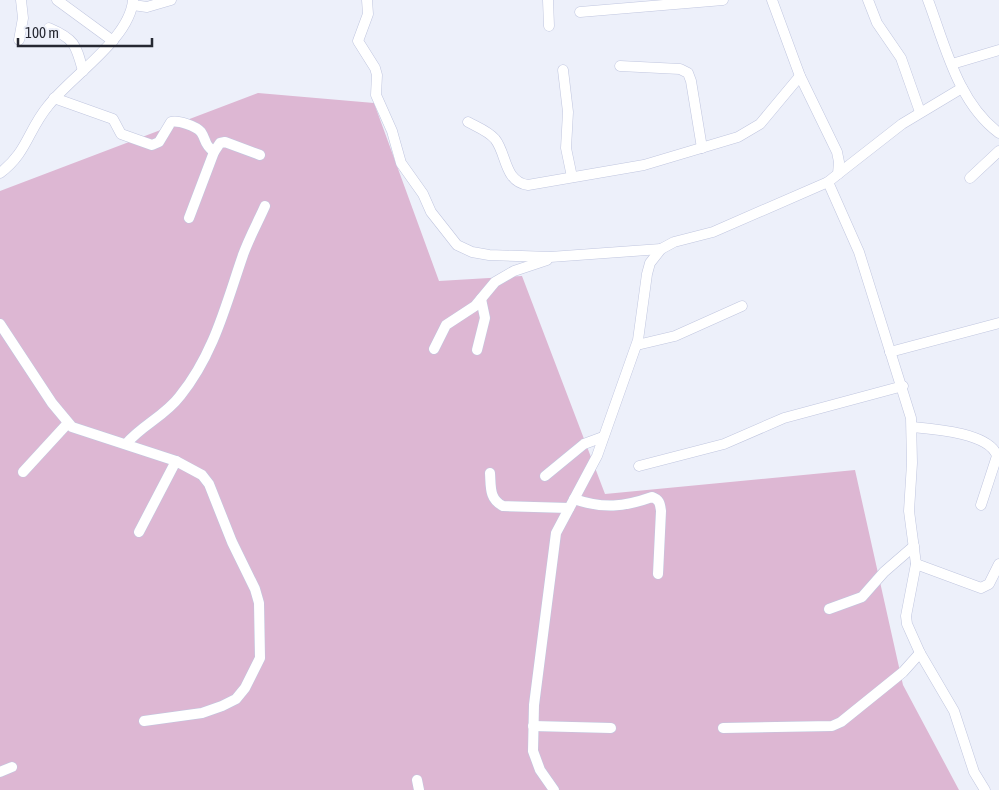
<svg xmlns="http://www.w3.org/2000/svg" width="999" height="790" font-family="'Asap Condensed',sans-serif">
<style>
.green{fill:#ddb7d3}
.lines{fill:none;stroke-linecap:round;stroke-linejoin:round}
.minor-casing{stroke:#c0c6df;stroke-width:11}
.minor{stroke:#fff;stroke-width:10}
</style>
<rect width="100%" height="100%" fill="#edf0fa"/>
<path class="green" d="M258,93L374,103L439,281L522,276L605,494L855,470L903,685L959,790H0V191Z"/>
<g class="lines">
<defs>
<g id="minor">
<path d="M57,0L113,41"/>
<path d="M367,0L368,14L358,41L375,68L377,75L376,95L392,131L401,163L423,194L431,212L457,245L472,252L489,255L550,257L661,249"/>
<path d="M548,0L549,26"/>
<path d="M868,0L877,23L901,58L920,112"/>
<path d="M928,0C945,45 958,103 999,133"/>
<path d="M133,5L147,7L171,0"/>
<path d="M580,12L723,0"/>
<path d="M49,28C75,39 76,45 83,71"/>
<path d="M19,40L23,18L21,0"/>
<path d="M952,64L999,50"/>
<path d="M620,66L680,69L688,73L691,81L702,148"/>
<path d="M563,70L568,112L566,148L572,177"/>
<path d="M54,98L113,119L121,134L152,145L159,142L171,122C178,120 196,126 201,132C207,141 203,143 214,152"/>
<path d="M468,122C477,127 488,131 495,139C507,154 504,182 528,185L644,165L738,137L760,124L800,76"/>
<path d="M0,173C27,153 28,130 48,106C71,76 130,39 133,0"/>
<path d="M838,174L902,124L962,88"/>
<path d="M970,178L999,151"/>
<path d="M828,182L859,252L911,418L912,463L909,511L916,564L906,616L907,624L920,653L954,711L974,772L985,790"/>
<path d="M189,218L214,152L220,143L225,142L260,155"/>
<path d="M0,324L52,403L72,427L176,461L202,475L209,484L232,542L255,589L259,603L260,658L245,688L236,699L222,706L202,713L144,721"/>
<path d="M637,345L675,336L742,306"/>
<path d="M434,349L446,325L475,306L495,282L514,271L547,260"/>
<path d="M477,350L485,318L481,299"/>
<path d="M890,352L999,323"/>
<path d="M912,427C934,429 990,433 997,456L981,505"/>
<path d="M126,444C142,425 165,416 180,396C214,354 226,304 243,255C249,238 258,222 265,206"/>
<path d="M639,466L724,444L784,418L903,386"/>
<path d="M23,472L68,423"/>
<path d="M490,473C491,487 489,499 503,506L569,508"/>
<path d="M545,476L584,444L603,437"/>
<path d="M574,499C603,509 624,507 652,497C660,500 660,504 661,511L658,574"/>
<path d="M139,532L176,461"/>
<path d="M916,564L981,588L989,584L999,564"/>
<path d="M829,609L862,597L884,572L914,546"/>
<path d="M533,726L611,728"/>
<path d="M723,728L832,726L841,722L903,672L920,653"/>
<path d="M0,772L12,767"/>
<path d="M417,780L419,790"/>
<path d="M554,790L540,770L533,751L534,705L556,533L597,456L638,340L647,274L650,263L661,249L674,242L713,232L828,182L838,174L839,162L837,152L800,76L772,0"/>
</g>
</defs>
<use href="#minor" class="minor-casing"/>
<use href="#minor" class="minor"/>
</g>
<path d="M18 38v8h134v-8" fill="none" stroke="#262832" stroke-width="2.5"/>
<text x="25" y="38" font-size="15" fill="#262832" stroke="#edf0fa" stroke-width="4" paint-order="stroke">100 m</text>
</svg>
